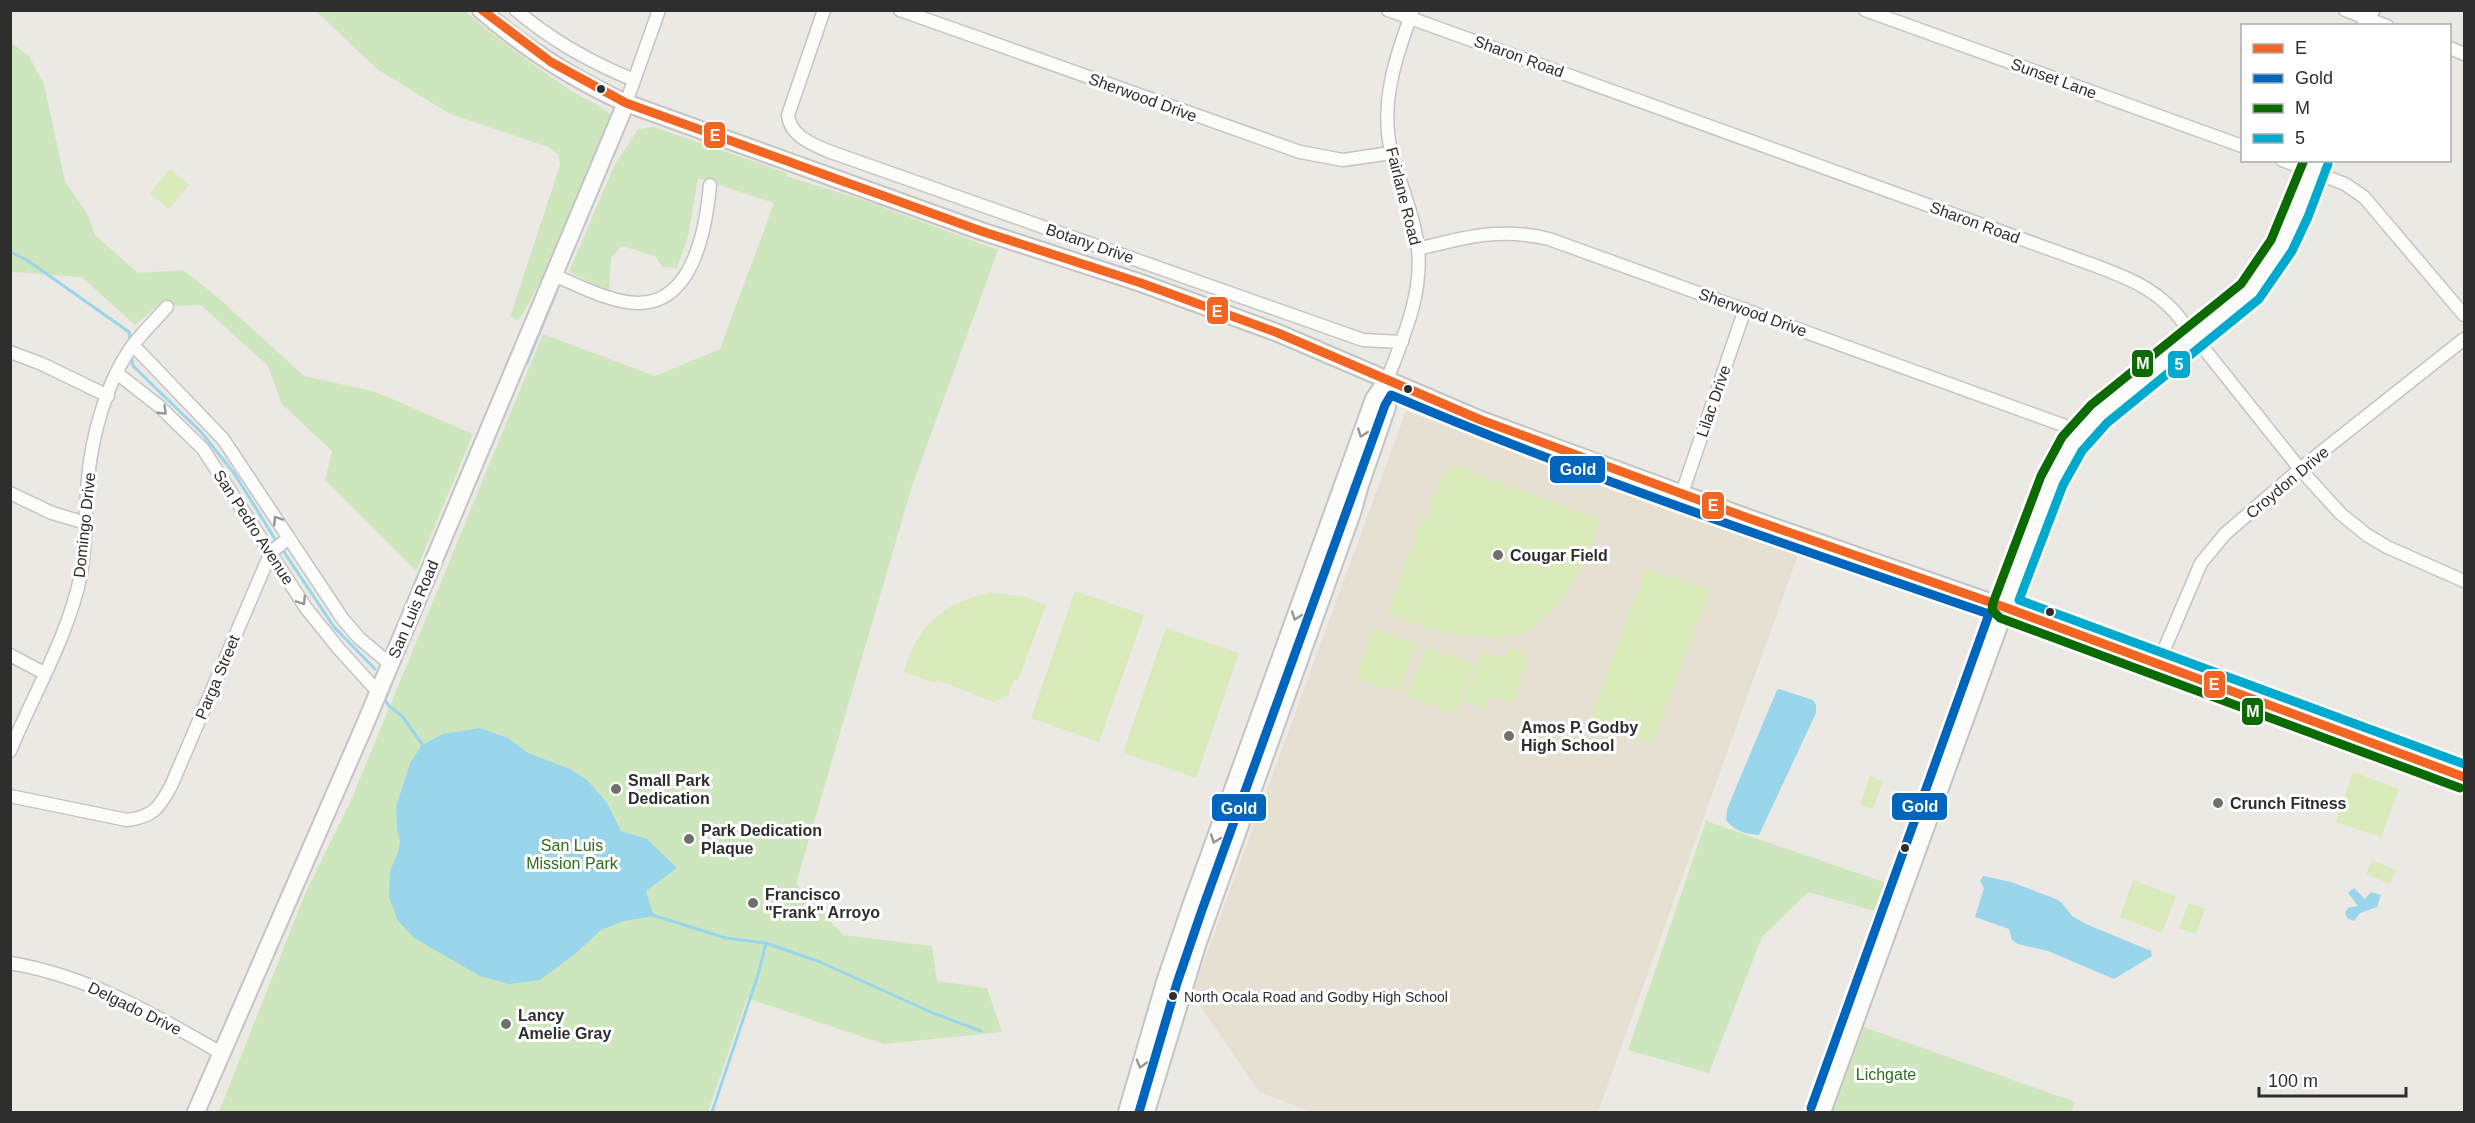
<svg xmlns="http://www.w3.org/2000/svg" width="2475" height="1123" font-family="Arial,sans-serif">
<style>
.education{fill:#e6e0d3}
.green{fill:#cee6be}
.pitch{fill:#d9eabb}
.water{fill:#99d6ec}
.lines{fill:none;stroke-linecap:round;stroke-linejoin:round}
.stream{stroke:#99d6ec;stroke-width:3}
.street-casing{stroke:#c5c4c5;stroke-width:15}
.secondary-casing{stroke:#c5c4c5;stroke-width:20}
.street{stroke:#fcfcfb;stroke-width:12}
.secondary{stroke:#fcfcfb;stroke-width:16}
.bus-1-casing{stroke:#fff;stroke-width:14}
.bus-2-casing{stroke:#fff;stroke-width:14}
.bus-3-casing{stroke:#fff;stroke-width:14}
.bus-4-casing{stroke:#fff;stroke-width:14}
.bus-1{stroke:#f26522;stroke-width:9}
.bus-2{stroke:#0065bd;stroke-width:9}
.bus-3{stroke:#0c6b00;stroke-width:9}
.bus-4{stroke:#00a9ce;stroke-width:9}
.oneway{stroke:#959594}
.bus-dot{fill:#2e2e2e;stroke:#fff;stroke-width:2}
.poi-dot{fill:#706f6e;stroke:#fff;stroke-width:2}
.labels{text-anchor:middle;stroke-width:6;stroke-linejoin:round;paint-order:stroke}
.bus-label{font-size:14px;fill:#2e2e2e;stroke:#fff;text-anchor:start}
.street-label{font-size:16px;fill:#2e2e2e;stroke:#fff}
.poi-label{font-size:16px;font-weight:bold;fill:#2e2e2e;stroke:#fff;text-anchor:start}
.park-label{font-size:16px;fill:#2c6e1b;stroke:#fff}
.line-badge{stroke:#fff;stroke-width:2}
.badge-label{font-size:16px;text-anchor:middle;font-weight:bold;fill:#fff}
</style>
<rect width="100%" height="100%" fill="#ece8e4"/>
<path class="education" d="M1406,411L1798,555L1598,1112H1311L1259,1092L1192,994Z"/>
<g class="green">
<path d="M316,11H465C497,39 532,64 568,89C581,98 599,103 611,115L576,211L527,307L518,320L510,317L560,165L559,155L548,147L450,114L377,69Z"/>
<path d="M10,42L29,56L44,84L65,182L87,213L95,235L138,273L183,270L216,296L304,376L376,392L473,434L416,571L325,480L332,451L282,404L268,366L201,305L177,306L163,301L135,325L82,277L11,272Z"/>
<path d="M654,127L787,173L786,176L866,201L998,250L912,486L796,884L843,935L932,946L937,981L987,988L1002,1032L884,1044L747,998L708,1112H219L305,894L352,798L543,334L655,376L720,349L774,203L698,178L688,237L677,268L662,267L655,256L622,246L611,258L609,291L569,272L614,166L638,129Z"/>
<path d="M1706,821L1895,886L1885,914L1808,892L1762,937L1709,1073L1628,1050Z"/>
<path d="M1864,1027L2075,1102L2071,1112H1832Z"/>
</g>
<g class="pitch">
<path d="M170,169L189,185L169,209L150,193Z"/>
<path d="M1456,466L1600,520C1588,557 1578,583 1550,612C1541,620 1532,629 1521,634C1511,638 1500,637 1489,637C1451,637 1421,628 1387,613L1422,519H1426L1443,472Z"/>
<path d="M1646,568L1710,590L1653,743L1590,720Z"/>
<path d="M1075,591L1144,615L1099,742L1031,718Z"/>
<path d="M992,593L1023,596L1046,605L1018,680H1014L1008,696L994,702L937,680L935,683L904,672C916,626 946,600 992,593Z"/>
<path d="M1166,628L1239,653L1196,778L1123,753Z"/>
<path d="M1373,629L1416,644L1399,692L1356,678Z"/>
<path d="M1426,647L1474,664L1456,714L1407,696Z"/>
<path d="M1509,648L1529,655L1513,703L1491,696L1486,709L1463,701L1482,651L1505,658Z"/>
<path d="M2353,772L2399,789L2381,837L2336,822Z"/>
<path d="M1870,776L1883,781L1873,809L1860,805Z"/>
<path d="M2372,860L2396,870L2390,884L2366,874Z"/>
<path d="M2133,880L2176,896L2162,933L2120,917Z"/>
<path d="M2189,903L2205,909L2196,934L2179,928Z"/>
</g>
<g class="water">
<path d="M1779,689L1813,700L1816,705V713L1759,835C1745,834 1734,831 1726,820L1727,809L1777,690Z"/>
<path d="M480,728L508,738L528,753L570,769L587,780L607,803L621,831L647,839L677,868L646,891L654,916L624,921L601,930L575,954L540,980L509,984L480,976L440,953L414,938L398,921L389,897L390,871L399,850L400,840L397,830L396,807L410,763L422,745L443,734Z"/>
<path d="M1983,876L2011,882L2056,899L2062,903L2072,916L2086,924L2151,951L2152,956L2114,979L2048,951L2018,944L2012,940L2009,929L1975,917L1984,888L1980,881Z"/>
<path d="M2354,888L2365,899L2371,892L2381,895L2377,907L2360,913L2354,921L2347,918L2345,913L2348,908L2358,906L2348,893Z"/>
</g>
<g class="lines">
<g class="stream">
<path d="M10,252L27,260L129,332L130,338"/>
<path d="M132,360L133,366L201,432L234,473L275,539"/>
<path d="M527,363L557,290"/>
<path d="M282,549L334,627L375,669"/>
<path d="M391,684L385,700L389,706L402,716L425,748"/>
<path d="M652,915L726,938L766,943L820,962L933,1013L981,1031"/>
<path d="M712,1112L758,975L766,943"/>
</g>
<defs>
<g id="street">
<path d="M516,10C551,40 592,63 634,80"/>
<path d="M824,10L788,115C790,136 812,144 828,151L1363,340L1402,342"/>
<path d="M900,10L1300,152L1343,160L1391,153"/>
<path d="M1388,10L2099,267C2130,279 2151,287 2174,311L2300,469L2341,514L2367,535L2387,547L2464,581"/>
<path d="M1865,10L2242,146"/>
<path d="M2345,10L2387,26"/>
<path d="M2450,48L2464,54"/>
<path d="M626,103L659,10"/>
<path d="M2282,160L2345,184L2364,197L2464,315"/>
<path d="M1418,249C1465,237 1500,227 1549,239L2082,432"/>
<path d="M554,275C579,286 610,302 637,303C694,304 706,228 710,185"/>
<path d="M133,345L223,439L342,618L359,638L390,664"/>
<path d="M10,352L42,364L108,396"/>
<path d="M118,374L159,406L203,449L306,608L339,649L378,692"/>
<path d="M1387,380C1403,338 1423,294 1418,248C1414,216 1401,186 1392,155C1379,107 1395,58 1412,13"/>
<path d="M10,493L52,513L86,523"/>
<path d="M1682,493L1745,309"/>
<path d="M10,655L44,673"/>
<path d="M2158,664L2201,563L2225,534L2300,469L2464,339"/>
<path d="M10,751C33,695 70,633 81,573C87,542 85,509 88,478C92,435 107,380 133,345C143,332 156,319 167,307"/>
<path d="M10,796L127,820C153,817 159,808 171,786L271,552L289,538"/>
<path d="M10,963C88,976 154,1014 221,1053"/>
</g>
<g id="secondary">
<path d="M481,10C526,49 573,79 626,103L981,231L1141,283L1278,333L1481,420L1748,518L2004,607L2464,777"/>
<path d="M2365,26L2371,10"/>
<path d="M196,1112L363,729L626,103"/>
<path d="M1127,1112L1166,979L1191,906L1374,399L1387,380"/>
<path d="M1146,1112L1198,942L1352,513L1360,485L1387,407V380"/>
<path d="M1822,1112L2052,480L2072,444L2099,414L2237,304L2265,274L2287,239L2317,160"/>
</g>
</defs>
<use href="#street" class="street-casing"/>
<use href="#secondary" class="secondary-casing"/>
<use href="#street" class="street"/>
<use href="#secondary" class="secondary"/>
<defs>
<path id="bus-1" d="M482,10L551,62L626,103L981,231L1141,283L1278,333L1481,420L1748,518L2004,607L2464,777"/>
<path id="bus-2" d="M1139,1112L1177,983L1202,910L1385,405L1391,395C1586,478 1788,545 1989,614L1811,1108"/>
<path id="bus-3" d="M2304,160L2271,240L2241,284L2091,405L2062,437L2041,476L1993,603L1992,610L2000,618L2460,788"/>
<path id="bus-4" d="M2328,164L2308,217L2292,251L2259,299L2107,423L2082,451L2063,485L2019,600L2464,764"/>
</defs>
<use href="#bus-1" class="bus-1-casing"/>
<use href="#bus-2" class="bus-2-casing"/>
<use href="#bus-3" class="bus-3-casing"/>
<use href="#bus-4" class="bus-4-casing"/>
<use href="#bus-1" class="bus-1"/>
<use href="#bus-2" class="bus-2"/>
<use href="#bus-3" class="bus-3"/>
<use href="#bus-4" class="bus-4"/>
</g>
<defs><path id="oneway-chevron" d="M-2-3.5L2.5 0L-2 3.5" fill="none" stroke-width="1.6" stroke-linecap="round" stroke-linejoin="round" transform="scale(1.5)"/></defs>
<g class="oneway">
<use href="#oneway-chevron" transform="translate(163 411) rotate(44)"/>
<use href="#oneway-chevron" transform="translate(1362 433) rotate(110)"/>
<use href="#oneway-chevron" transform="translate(277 520) rotate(-123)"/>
<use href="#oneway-chevron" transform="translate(302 601) rotate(57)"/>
<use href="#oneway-chevron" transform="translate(1296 616) rotate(110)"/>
<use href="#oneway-chevron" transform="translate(1215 839) rotate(110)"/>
<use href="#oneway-chevron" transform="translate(1141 1064) rotate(106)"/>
</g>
<g class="bus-dot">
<circle cx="601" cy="89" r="5"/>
<circle cx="1408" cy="389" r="5"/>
<circle cx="2050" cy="612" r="5"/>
<circle cx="1905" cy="848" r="5"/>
<circle cx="1173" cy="996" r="5"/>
</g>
<g class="poi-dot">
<circle cx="1498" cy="555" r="6"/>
<circle cx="1509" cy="736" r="6"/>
<circle cx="616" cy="789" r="6"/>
<circle cx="2218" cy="803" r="6"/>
<circle cx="689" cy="839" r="6"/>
<circle cx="753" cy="903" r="6"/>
<circle cx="506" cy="1024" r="6"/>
</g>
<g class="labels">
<g class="bus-label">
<text x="1184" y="1002">North Ocala Road and Godby High School</text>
</g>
<g class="street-label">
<text transform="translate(1519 56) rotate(20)" y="6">Sharon Road</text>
<text transform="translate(2054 78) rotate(20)" y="6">Sunset Lane</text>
<text transform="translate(1143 97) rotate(20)" y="6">Sherwood Drive</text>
<text transform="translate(1404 196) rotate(76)" y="6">Fairlane Road</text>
<text transform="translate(1975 222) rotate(20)" y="6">Sharon Road</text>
<text transform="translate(1090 243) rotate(19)" y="6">Botany Drive</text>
<text transform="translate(1753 312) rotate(20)" y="6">Sherwood Drive</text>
<text transform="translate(1713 401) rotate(-71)" y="6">Lilac Drive</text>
<text transform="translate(2287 482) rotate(-40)" y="6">Croydon Drive</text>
<text transform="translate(84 525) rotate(-84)" y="6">Domingo Drive</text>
<text transform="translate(254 527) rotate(57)" y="6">San Pedro Avenue</text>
<text transform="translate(413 609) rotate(-67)" y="6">San Luis Road</text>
<text transform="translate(217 677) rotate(-67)" y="6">Parga Street</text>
<text transform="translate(135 1008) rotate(26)" y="6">Delgado Drive</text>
</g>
<g class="poi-label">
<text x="1510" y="561">Cougar Field</text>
<text x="1521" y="733">Amos P. Godby<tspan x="1521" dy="18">High School</tspan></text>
<text x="628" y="786">Small Park<tspan x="628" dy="18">Dedication</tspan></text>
<text x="2230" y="809">Crunch Fitness</text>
<text x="701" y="836">Park Dedication<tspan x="701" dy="18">Plaque</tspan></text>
<text x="765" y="900">Francisco<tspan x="765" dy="18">"Frank" Arroyo</tspan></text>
<text x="518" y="1021">Lancy<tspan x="518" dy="18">Amelie Gray</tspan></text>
</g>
<g class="park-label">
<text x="572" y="851">San Luis<tspan x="572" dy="18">Mission Park</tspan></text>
<text x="1886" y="1080">Lichgate</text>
</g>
</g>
<g class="line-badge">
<rect x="703" y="121" width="23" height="28" rx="6" fill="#f26522"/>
<rect x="1206" y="296" width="23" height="29" rx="6" fill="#f26522"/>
<rect x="2131" y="349" width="23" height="29" rx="6" fill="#0c6b00"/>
<rect x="2167" y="350" width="24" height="29" rx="6" fill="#00a9ce"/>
<rect x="1549" y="455" width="57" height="29" rx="6" fill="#0065bd"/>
<rect x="1701" y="491" width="24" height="29" rx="6" fill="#f26522"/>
<rect x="2203" y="670" width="23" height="29" rx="6" fill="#f26522"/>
<rect x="2241" y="697" width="23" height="29" rx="6" fill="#0c6b00"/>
<rect x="1891" y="792" width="57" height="29" rx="6" fill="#0065bd"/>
<rect x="1211" y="793" width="56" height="29" rx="6" fill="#0065bd"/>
</g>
<g class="badge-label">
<text x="715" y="141">E</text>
<text x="1217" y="317">E</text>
<text x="2143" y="369">M</text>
<text x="2179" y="370">5</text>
<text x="1578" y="475">Gold</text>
<text x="1713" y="511">E</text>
<text x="2214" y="690">E</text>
<text x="2253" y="717">M</text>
<text x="1920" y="812">Gold</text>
<text x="1239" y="814">Gold</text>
</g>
<rect width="2475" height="1123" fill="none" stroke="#2e2e2e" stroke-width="24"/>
<rect x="2241" y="24" width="210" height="138" fill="#ffffff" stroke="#ababab" stroke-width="1.5"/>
<rect x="2253" y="44" width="30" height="9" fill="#f26522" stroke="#ababab" stroke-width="1.5"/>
<text x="2295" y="54" font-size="18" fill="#2e2e2e">E</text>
<rect x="2253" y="74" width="30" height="9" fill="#0065bd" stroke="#ababab" stroke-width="1.5"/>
<text x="2295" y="84" font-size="18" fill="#2e2e2e">Gold</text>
<rect x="2253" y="104" width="30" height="9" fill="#0c6b00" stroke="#ababab" stroke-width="1.5"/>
<text x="2295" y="114" font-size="18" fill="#2e2e2e">M</text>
<rect x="2253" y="134" width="30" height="9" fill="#00a9ce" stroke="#ababab" stroke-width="1.5"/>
<text x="2295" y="144" font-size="18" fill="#2e2e2e">5</text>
<path d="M2259 1087v9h147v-9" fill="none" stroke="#2e2e2e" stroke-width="3"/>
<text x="2268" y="1087" font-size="18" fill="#2e2e2e" stroke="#ffffff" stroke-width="4.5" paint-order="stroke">100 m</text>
</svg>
